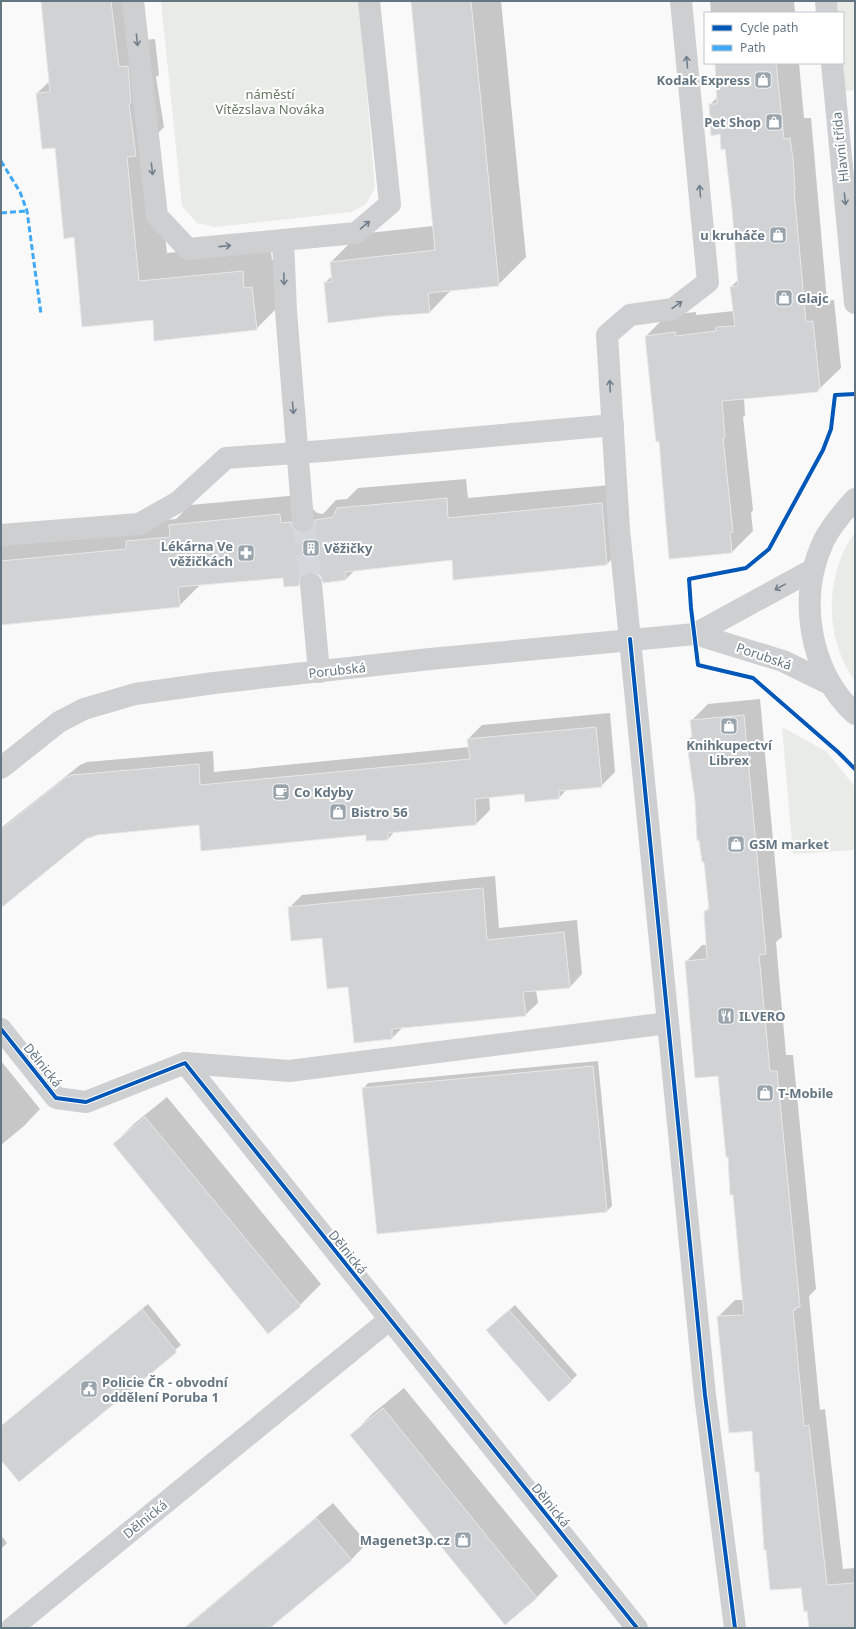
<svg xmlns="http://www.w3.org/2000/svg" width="856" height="1629" font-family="'Noto Sans',sans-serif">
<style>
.green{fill:#e8ebe6}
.shadow{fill:#0003}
.building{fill:#d0d2d3;stroke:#e8e8e8}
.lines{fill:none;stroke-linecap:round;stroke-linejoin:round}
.minor-tunnel{stroke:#d4d8dc;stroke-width:22;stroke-dasharray:22 11;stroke-linecap:butt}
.minor{stroke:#cecfd0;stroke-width:22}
.quiet{stroke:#3fa9f5;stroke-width:3;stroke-dasharray:6 3;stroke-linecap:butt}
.cycleway-casing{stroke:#fff;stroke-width:6}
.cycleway{stroke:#0057b8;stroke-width:4}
.oneway{stroke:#707f8b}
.labels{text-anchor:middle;stroke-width:4;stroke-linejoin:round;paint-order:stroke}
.poi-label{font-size:13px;font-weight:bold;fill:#657683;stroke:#fff;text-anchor:start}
.park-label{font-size:13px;fill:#687a64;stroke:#fff}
.street-label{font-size:13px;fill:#657683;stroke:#fff}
</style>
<rect width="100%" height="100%" fill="#f9f9f9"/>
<g class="green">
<path d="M161,1H359L375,188L366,204L351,212L215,227L197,223L182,206Z"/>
<path d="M837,1H855V90L845,91L843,63V13H838Z"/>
<path d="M855,532V681C828,643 825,592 844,551C847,544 851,538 855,532Z"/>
<path d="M782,727L827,752L855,787V850L793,854Z"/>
</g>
<g class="shadow">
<path d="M42,1H142L146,40L155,39L159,75L156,77L164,127L155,136L167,253L270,243L272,260H280L284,301L256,329L154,319L75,236L56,147L37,93L50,81Z"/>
<path d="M412,1H501L526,257L498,285L452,289L430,312L325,283L333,275L331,262L359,234L433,226Z"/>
<path d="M710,1H794L795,13H711Z"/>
<path d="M716,63H799L804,118H811L827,301L834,300L841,368L817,391L744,398L745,416L743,417L753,510L751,513L753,531L732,552L670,558L660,440L646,336L667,315L696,312V315L734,311L731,287L739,279L726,148L710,105L718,96Z"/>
<path d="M466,479L468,498L622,484L627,544L607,564L454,579L453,558L356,569L346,579L322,577L317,572L312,571L298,585L284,577L199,584V586L179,606L1,624V544L146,522L176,519L190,505L299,495L317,513L323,514L336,500L347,499L358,488Z"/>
<path d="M760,699L782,937L776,942L786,1055H793L816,1289L809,1296L820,1410L825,1409L843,1569L855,1568V1628H810L808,1610L802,1587L760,1471L753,1430L718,1317L735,1300H743L734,1194L719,1075L686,962L702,945H707L705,912L710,906L689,753L692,750L690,738L692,736L691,721L708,704Z"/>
<path d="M610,713L615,772L601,786L567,789L559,798L525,793L489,796L490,810L476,824L395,831L388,839L366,834L200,823L97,834L85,838L1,907V828L80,765L87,762L213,751L214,772L469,747L468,739L482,725Z"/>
<path d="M495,876L499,928L577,920L582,974L570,987L536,990L538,1003L525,1015L403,1027L392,1038L349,985L323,937L289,908L302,895Z"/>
<path d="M1,1061L40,1109L24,1126L1,1145Z"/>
<path d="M598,1061L612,1206L607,1211L363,1089L368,1083Z"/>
<path d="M167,1097L321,1284L300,1305L114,1144L135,1123Z"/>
<path d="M148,1304L181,1345L19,1480L1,1459V1426Z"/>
<path d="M515,1305L577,1375L571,1381L493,1324Z"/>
<path d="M404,1388L558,1576L537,1597L505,1623L352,1435L372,1414Z"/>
<path d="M333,1503L367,1543L351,1560L269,1628H184Z"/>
<path d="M1,1535L7,1543L1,1549Z"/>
</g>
<g class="building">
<path d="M41,1H111L119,67L128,66L131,103L129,104L136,156L127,157L139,281L243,271L244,288L252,287L257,330L154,341L153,320L82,327L74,237L64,239L55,148L42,149L36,93L50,92Z"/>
<path d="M411,1H471L499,286L428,293L430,313L386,316L328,323L324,282H332L330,262L435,250Z"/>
<path d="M715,63H776L784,139L790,138L793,159L795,190H794L806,322L813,321L820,389L818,390V392L722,401L725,437L723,438L733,532H730L732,553L669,559L659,441L656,442L645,336L675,332L676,336L716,331V327L735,326L730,287L738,286L732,209L725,149L721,150L720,134L711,136L709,104H717Z"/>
<path d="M447,498L448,518L602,503L607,565L453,580L452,560L345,572L346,580L323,583L321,577L317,573L309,572L304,574L300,578L299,586L284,587L283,578L178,587L180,607L1,625V561L126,549V541L170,537L169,525L280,514L281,523L291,522L293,528L297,532L304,533L310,531L314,527L315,520L333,517L337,508Z"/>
<path d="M744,715L766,954L759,955L770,1071H777L800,1307L795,1308L796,1310H793L804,1426L809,1425L827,1585L855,1583V1628H809L807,1611L804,1612L801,1588L770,1590L766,1550H764L759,1472H755L752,1431L729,1433L717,1316L744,1315L733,1195H730L728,1157H726L718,1076L695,1078L685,961L707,959L704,911L709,910L704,862H702L699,840L697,841L695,800L688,752H691L689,738L692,737L690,720Z"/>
<path d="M596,727L602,787L559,791V799L525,802L524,794L475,799L476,825L388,833V840L366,841V835L201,851L199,825L97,835L86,839L1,908V830L65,778L72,775L199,764L200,785L470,759L467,739Z"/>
<path d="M483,888L487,940L564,932L570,988L523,992L526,1016L392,1029V1039L354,1043L348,987L327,989L322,938L291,941L288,907Z"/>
<path d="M593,1066L607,1212L377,1234L362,1088Z"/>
<path d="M145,1117L301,1306L268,1334L113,1144Z"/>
<path d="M142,1309L177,1352L19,1482L1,1460V1426Z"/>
<path d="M509,1310L572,1381L549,1402L486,1330Z"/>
<path d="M383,1408L537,1598L505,1625L350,1435Z"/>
<path d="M316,1518L352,1560L270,1628H185Z"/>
</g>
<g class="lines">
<path class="minor-tunnel" d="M303,521L311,584"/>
<g class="minor">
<path d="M133,1L157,216L188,249L356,233L390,204L369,1"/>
<path d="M681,1L708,282L673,309L630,315L607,335L619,529L668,1023L705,1395L735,1628"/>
<path d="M826,1L827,13"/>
<path d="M832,63L855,303"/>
<path d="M283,240L286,311L303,521"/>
<path d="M855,499C843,512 832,525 824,540C797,597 809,671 855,714"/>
<path d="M1,535L139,524L178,502L226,458L323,451L613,425"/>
<path d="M311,584L319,672"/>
<path d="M695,634L814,569"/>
<path d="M1,768L59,722L84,709L135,694L214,683L430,659L695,634L783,661L830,684"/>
<path d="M1,1029L56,1098L86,1102L185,1063L637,1628"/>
<path d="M185,1063L289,1071L668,1023"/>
<path d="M12,1628L389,1320"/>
</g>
<g class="quiet">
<path d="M1,161L20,192L27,211L41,314"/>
<path d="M1,213L27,211"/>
</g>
<defs>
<g id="cycleway">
<path d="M855,394L835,395L831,429L823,450L769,549L746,568L689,579L691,608L698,665L753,678L838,752L855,769"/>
<path d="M630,639L705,1395L735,1628"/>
<path d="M1,1029L56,1098L86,1102L185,1063L637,1628"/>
</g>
</defs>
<use href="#cycleway" class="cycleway-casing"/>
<use href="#cycleway" class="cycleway"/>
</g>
<defs><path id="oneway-shaft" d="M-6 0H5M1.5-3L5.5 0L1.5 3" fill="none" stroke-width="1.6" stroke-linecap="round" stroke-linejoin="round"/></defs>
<g class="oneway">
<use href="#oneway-shaft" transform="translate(137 40) rotate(84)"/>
<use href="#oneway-shaft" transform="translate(687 62) rotate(-95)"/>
<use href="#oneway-shaft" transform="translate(152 169) rotate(84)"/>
<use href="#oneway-shaft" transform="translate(700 191) rotate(-95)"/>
<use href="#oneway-shaft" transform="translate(845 199) rotate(84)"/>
<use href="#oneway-shaft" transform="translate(365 225) rotate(-40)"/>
<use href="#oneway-shaft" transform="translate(225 246) rotate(-6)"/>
<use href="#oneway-shaft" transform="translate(284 279) rotate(88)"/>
<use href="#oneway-shaft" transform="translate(677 305) rotate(-35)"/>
<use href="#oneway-shaft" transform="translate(610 386) rotate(-93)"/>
<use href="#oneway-shaft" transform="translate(293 408) rotate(85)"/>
<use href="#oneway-shaft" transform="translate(780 587) rotate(151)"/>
</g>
<defs>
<symbol id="shop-square" viewBox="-11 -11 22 22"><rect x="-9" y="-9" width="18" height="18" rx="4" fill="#99a4ac" stroke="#fff"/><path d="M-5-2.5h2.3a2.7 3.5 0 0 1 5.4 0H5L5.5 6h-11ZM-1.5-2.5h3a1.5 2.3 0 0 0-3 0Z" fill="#fff"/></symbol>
<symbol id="building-square" viewBox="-11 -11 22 22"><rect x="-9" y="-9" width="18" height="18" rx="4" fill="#99a4ac" stroke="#fff"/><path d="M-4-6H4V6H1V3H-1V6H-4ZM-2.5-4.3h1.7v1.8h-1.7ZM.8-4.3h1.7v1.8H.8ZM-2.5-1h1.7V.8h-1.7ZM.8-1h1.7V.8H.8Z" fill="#fff"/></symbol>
<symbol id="pharmacy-square" viewBox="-11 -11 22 22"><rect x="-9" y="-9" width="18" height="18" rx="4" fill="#99a4ac" stroke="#fff"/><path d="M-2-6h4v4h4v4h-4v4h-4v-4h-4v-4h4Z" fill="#fff"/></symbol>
<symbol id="cafe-square" viewBox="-11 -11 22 22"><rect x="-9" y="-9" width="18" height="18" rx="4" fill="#99a4ac" stroke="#fff"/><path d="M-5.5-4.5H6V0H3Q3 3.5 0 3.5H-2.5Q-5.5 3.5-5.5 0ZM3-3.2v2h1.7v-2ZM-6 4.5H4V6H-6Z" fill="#fff"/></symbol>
<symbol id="restaurant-square" viewBox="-11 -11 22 22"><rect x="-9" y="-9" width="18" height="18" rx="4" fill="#99a4ac" stroke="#fff"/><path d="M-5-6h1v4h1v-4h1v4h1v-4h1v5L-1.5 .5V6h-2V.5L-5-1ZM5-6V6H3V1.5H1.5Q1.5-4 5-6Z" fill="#fff"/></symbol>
<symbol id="civic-square" viewBox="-11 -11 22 22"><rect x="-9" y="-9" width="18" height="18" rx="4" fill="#99a4ac" stroke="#fff"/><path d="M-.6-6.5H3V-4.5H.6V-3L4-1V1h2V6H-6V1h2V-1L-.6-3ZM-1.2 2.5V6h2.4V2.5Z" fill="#fff"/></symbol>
</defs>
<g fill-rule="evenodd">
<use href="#shop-square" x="753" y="70" width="20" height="20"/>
<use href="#shop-square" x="764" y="112" width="20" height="20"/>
<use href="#shop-square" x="768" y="225" width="20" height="20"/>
<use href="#shop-square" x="774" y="288" width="20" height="20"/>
<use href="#building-square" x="301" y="538" width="20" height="20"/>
<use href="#pharmacy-square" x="236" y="543" width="20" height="20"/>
<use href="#shop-square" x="719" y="716" width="20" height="20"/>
<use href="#cafe-square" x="271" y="782" width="20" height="20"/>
<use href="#shop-square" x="328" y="802" width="20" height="20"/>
<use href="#shop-square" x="726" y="834" width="20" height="20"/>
<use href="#restaurant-square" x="716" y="1006" width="20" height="20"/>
<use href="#shop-square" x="755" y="1083" width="20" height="20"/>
<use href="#civic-square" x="79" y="1379" width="20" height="20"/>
<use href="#shop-square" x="453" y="1530" width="20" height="20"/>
</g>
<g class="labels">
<g class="poi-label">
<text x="750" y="85" text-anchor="end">Kodak Express</text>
<text x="761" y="127" text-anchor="end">Pet Shop</text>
<text x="765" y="240" text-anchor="end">u kruháče</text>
<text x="797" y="303">Glajc</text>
<text x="233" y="551" text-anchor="end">Lékárna Ve<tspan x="233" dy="15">věžičkách</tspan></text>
<text x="324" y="553">Věžičky</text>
<text x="729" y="750" text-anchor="middle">Knihkupectví<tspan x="729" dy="15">Librex</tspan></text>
<text x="294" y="797">Co Kdyby</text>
<text x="351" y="817">Bistro 56</text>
<text x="749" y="849">GSM market</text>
<text x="739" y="1021">ILVERO</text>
<text x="778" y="1098">T-Mobile</text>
<text x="102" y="1387">Policie ČR - obvodní<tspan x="102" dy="15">oddělení Poruba 1</tspan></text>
<text x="450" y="1545" text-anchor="end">Magenet3p.cz</text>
</g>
<g class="park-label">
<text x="270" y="99">náměstí<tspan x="270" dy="15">Vítězslava Nováka</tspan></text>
</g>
<g class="street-label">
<text transform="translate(840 147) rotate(-96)" y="5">Hlavní třída</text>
<text transform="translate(764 656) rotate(19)" y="5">Porubská</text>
<text transform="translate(337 670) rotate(-6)" y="5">Porubská</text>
<text transform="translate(43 1065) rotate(51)" y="5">Dělnická</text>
<text transform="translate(348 1252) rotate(51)" y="5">Dělnická</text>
<text transform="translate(551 1505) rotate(51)" y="5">Dělnická</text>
<text transform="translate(145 1519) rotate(-39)" y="5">Dělnická</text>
</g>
</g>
<rect width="856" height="1629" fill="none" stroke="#657683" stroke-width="4"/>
<rect x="704" y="12" width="140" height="52" fill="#ffffff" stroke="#c1c8cd"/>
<rect x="712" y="25" width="20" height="6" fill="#0057b8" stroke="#c1c8cd"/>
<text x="740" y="32" font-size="12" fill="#657683">Cycle path</text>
<rect x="712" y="45" width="20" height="6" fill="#3fa9f5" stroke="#c1c8cd"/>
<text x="740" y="52" font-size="12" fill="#657683">Path</text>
</svg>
